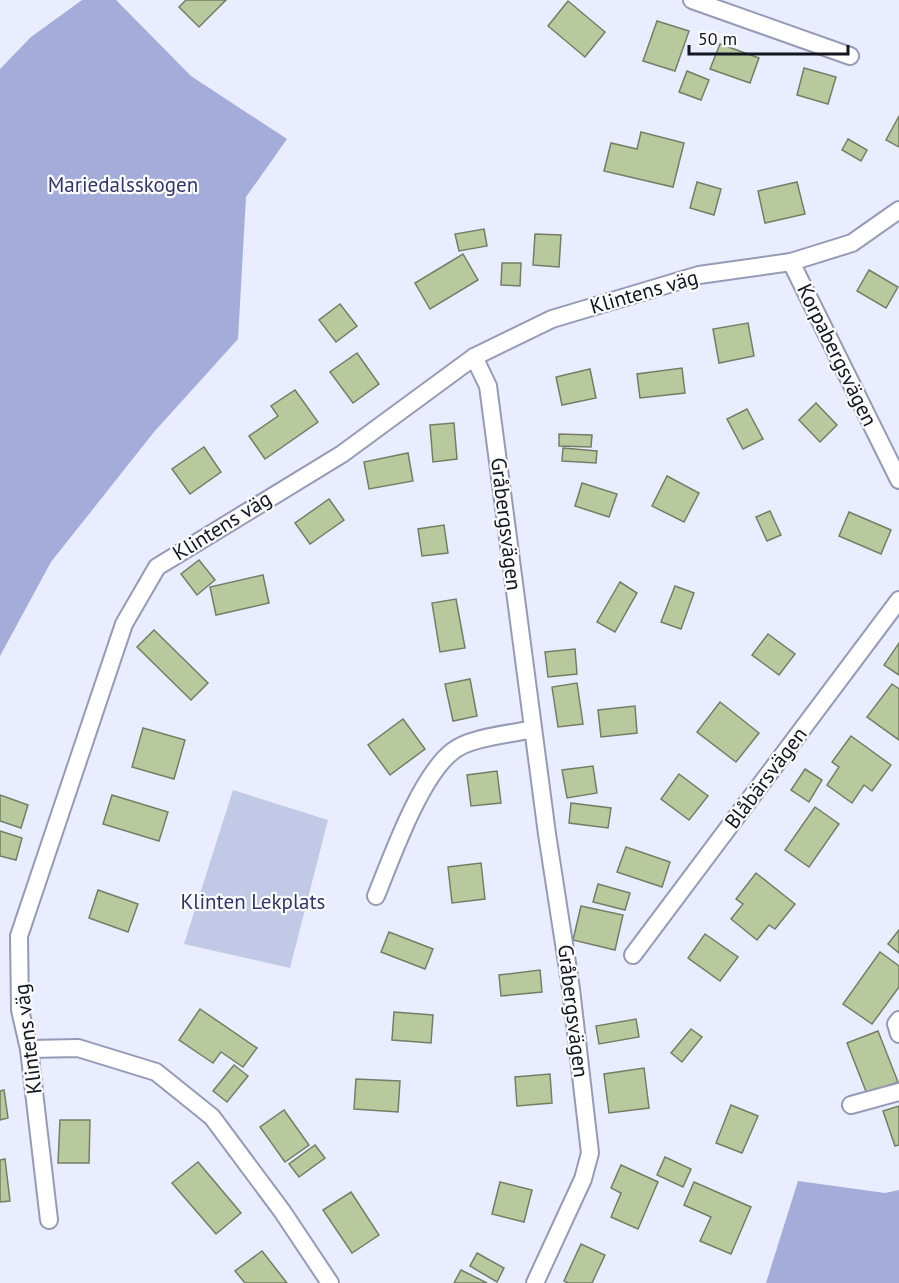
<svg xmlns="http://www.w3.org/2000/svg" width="899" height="1283" font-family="'PT Sans',sans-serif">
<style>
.green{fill:#c2c9e6}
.forest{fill:#a4adda}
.building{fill:#b8ca9d;stroke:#747e65;stroke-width:1.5}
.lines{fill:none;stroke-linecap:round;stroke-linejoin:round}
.street-casing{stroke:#959bb6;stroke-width:20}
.street{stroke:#fff;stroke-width:16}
.labels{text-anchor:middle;stroke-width:4.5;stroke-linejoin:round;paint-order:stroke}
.park-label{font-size:21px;fill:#2f356c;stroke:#fbfbfb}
.street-label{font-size:21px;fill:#13151f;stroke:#fbfbfb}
</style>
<rect width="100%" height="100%" fill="#e9edff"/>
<path class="green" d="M233,790L328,820L290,968L184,944Z"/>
<g class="forest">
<path d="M82,0H116L191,76L287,139L246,197L238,339L154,432L51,562L0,656V69L31,37Z"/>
<path d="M798,1181L885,1193L899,1190V1283H766Z"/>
</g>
<g class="building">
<path d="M186,0H226L199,27L179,7Z"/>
<path d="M568,1L605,32L585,57L548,26Z"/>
<path d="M657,21L689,31L675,71L643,61Z"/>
<path d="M720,44L759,58L750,83L710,69Z"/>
<path d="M804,68L836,77L828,104L797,95Z"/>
<path d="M687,71L709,80L701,100L679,92Z"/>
<path d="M899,116V147L886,140Z"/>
<path d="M641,132L684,143L673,187L604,171L611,143L637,149Z"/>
<path d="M848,139L867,150L861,161L842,150Z"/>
<path d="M697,182L721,189L714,215L690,208Z"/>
<path d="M797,182L805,214L765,223L758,191Z"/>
<path d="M484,229L487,246L459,251L455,234Z"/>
<path d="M535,234L561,235L559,267L533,265Z"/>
<path d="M463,254L478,280L430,309L415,283Z"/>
<path d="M502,263H521L520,286L501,285Z"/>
<path d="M869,270L898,287L886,308L857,291Z"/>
<path d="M340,304L357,326L336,342L319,320Z"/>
<path d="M748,323L754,356L719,363L713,329Z"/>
<path d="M357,353L379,384L353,403L330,372Z"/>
<path d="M682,368L685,393L640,398L637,374Z"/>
<path d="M590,369L596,398L562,405L556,377Z"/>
<path d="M295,390L318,422L265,459L249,436L278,416L271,406Z"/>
<path d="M816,403L837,425L820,442L799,420Z"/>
<path d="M747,409L763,439L743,449L727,419Z"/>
<path d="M454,423L457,459L433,462L430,425Z"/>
<path d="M559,434L592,435L591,447L559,446Z"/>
<path d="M204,447L221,472L190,494L172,469Z"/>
<path d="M563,448L597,451L596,463L562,461Z"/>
<path d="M408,453L413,481L369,489L364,462Z"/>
<path d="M667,476L699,493L684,522L652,506Z"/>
<path d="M582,483L617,494L609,517L575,506Z"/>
<path d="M329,499L344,520L310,544L295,523Z"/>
<path d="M770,511L781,535L767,541L756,517Z"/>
<path d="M849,512L891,530L881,554L839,536Z"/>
<path d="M444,525L448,553L422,556L418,529Z"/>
<path d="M199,560L215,580L197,595L181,574Z"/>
<path d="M263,575L269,603L216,615L210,587Z"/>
<path d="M620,582L637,593L615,632L597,622Z"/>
<path d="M675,586L694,593L681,629L661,622Z"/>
<path d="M456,599L465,648L440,652L432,603Z"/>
<path d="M154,630L208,683L191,700L137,647Z"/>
<path d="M768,634L795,654L779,675L752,655Z"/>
<path d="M899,643V675L884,665Z"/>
<path d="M575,649L577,674L548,677L545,652Z"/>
<path d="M470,679L477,716L453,721L445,684Z"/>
<path d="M577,683L583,724L558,727L552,687Z"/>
<path d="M892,684L899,689V740L867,717Z"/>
<path d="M720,702L759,733L736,762L697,732Z"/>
<path d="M635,706L637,733L601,737L598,710Z"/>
<path d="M403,719L425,749L390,775L368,745Z"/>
<path d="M143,728L185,740L174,779L132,767Z"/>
<path d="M851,736L891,765L872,791L864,785L852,803L827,785L839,767L832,762Z"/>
<path d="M593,766L597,793L567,798L562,770Z"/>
<path d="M805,769L822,780L809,802L791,790Z"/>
<path d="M497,771L501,803L471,806L467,775Z"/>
<path d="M679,774L708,796L689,820L661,799Z"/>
<path d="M0,795L28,805L21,828L0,821Z"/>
<path d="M112,795L168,812L159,841L103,824Z"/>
<path d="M571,803L611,808L608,828L569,823Z"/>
<path d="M815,807L839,824L809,867L785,850Z"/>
<path d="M0,831L22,838L16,860L0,856Z"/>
<path d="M626,847L670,862L662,887L617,872Z"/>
<path d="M481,863L485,899L452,903L448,867Z"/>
<path d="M756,873L795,904L775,929L769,925L757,940L731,919L743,904L736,899Z"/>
<path d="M598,884L630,893L625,910L593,902Z"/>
<path d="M98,890L138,904L128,932L89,918Z"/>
<path d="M581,906L623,915L615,950L573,940Z"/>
<path d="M899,930V953L888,944Z"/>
<path d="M389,932L433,949L425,969L381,952Z"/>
<path d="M705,934L738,957L720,981L688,958Z"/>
<path d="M880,952L899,966V987L872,1024L843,1004Z"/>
<path d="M540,970L542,992L501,996L499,975Z"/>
<path d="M200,1009L257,1048L243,1067L221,1052L213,1063L179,1040Z"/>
<path d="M394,1012L433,1015L431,1043L392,1040Z"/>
<path d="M636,1019L639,1037L599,1044L596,1026Z"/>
<path d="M691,1029L702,1037L682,1062L671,1053Z"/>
<path d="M878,1031L898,1082L867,1094L847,1043Z"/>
<path d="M234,1065L248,1076L227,1102L213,1091Z"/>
<path d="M644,1068L649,1108L609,1113L604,1074Z"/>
<path d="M550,1074L552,1103L517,1106L515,1077Z"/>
<path d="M356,1079L400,1081L398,1112L354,1109Z"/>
<path d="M4,1090L8,1118L0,1120V1091Z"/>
<path d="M731,1105L758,1116L742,1153L716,1143Z"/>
<path d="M899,1106V1145L895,1146L883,1111Z"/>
<path d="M284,1110L309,1145L285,1162L260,1127Z"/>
<path d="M60,1120H90L89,1163H58Z"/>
<path d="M315,1145L325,1158L299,1177L289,1164Z"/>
<path d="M665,1157L691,1169L683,1187L657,1175Z"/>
<path d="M5,1159L10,1201L0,1202V1160Z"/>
<path d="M198,1162L241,1213L216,1234L172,1183Z"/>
<path d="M621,1165L658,1182L638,1229L611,1217L621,1193L611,1188Z"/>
<path d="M500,1182L532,1190L524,1222L492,1214Z"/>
<path d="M694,1182L751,1207L731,1254L700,1241L711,1217L684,1205Z"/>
<path d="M351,1192L379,1235L352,1253L323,1210Z"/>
<path d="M581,1244L605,1255L592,1283H568L564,1281Z"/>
<path d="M262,1251L287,1283H245L235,1271Z"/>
<path d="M477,1253L504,1268L497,1282L470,1266Z"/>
<path d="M461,1270L487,1283H454Z"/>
</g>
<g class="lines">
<defs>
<g id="street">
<path d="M692,0L850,56"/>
<path d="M791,262L899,480"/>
<path d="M474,357L488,386L547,834L571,989L590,1153L583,1179L535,1283"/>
<path d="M376,896C392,857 420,776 453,751C470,737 512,734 533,729"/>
<path d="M633,955L899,600"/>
<path d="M899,1020L896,1024L899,1034"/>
<path d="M29,1049L78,1048L156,1072L212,1117L282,1211L330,1283"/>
<path d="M851,1105L899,1092"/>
<path d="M49,1220L29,1049L20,1010L19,936L124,624L157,567L342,454L474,357L552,319L699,275L791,262L852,243L899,210"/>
</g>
</defs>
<use href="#street" class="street-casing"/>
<use href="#street" class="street"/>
</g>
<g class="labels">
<g class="park-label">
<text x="123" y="192">Mariedalsskogen</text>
<text x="253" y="909">Klinten Lekplats</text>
</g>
<g class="street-label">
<text transform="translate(644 292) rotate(-16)" y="7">Klintens väg</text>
<text transform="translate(837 355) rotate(64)" y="7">Korpabergsvägen</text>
<text transform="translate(506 524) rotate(83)" y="7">Gråbergsvägen</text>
<text transform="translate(222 526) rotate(-32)" y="7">Klintens väg</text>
<text transform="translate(766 778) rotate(-53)" y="7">Blåbärsvägen</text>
<text transform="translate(573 1011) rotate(83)" y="7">Gråbergsvägen</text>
<text transform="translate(28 1039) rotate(-97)" y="7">Klintens väg</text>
</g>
</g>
<path d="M689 45v9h159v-9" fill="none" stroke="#13151f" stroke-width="3"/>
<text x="698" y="45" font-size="18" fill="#13151f" stroke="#fbfbfb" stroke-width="4.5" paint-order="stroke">50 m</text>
</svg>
